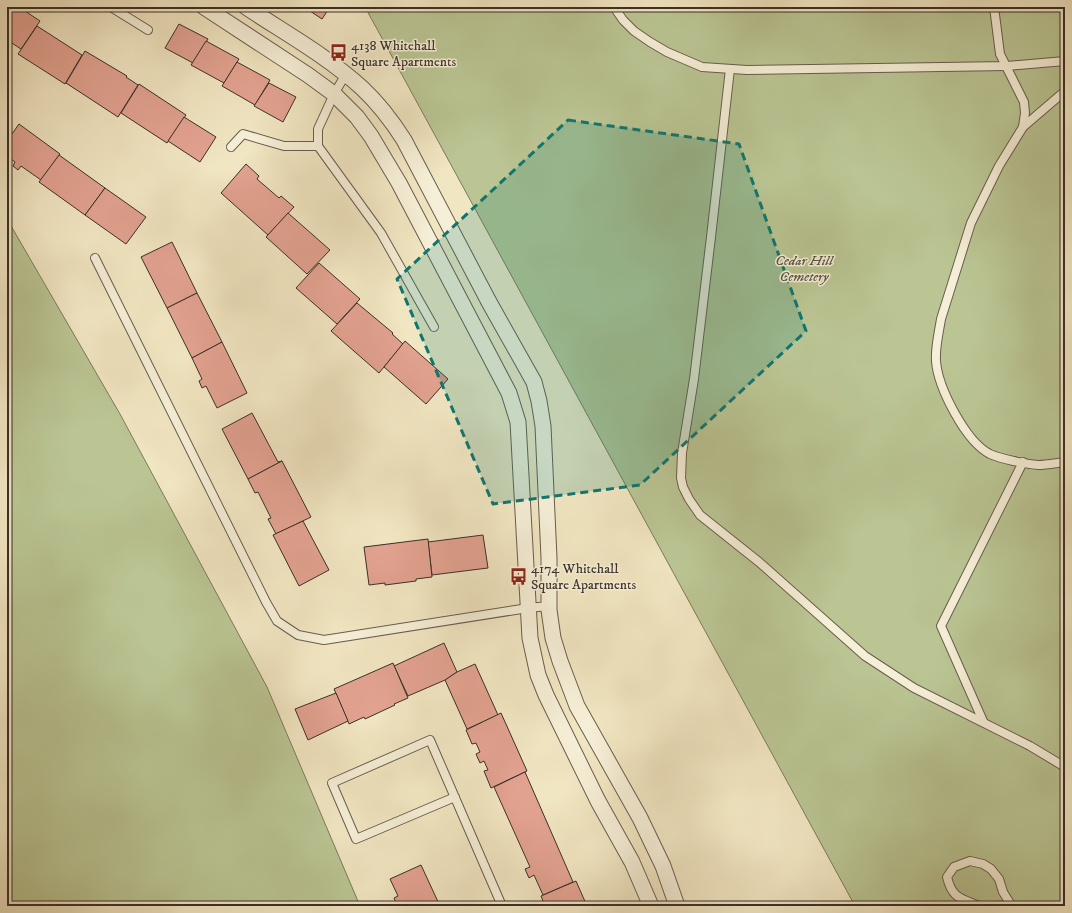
<svg xmlns="http://www.w3.org/2000/svg" width="1072" height="913" font-family="'IM FELL DW Pica',serif">
<style>
.green{fill:#bac593;stroke:#7a7a5e}
.building{fill:#e2a290;stroke:#3b2f29}
.lines{fill:none;stroke-linecap:round;stroke-linejoin:round}
.lane-casing{stroke:#685d4f;stroke-width:10}
.street-casing{stroke:#685d4f;stroke-width:17}
.lane{stroke:#f6efd7;stroke-width:8}
.street{stroke:#f6efd7;stroke-width:15}
.marked{fill:#0f766e;fill-opacity:0.2;stroke:#0f766e;stroke-width:3;stroke-dasharray:8 5;stroke-linejoin:round}
.labels{text-anchor:middle;stroke-width:3;stroke-linejoin:round;paint-order:stroke}
.poi-label{font-size:14px;fill:#3b2f29;stroke:#f6efd7;text-anchor:start}
.park-label{font-size:14px;font-style:italic;fill:#5b5444;stroke:#f6efd7}
</style>
<rect width="100%" height="100%" fill="#f1e6c2"/>
<filter id="stains"><feTurbulence type="fractalNoise" baseFrequency=".005" numOctaves="4"/><feColorMatrix values="0 0 0 0 .2 0 0 0 0 .09 0 0 0 0 .02 0 0 0 .5 -.17"/></filter>
<radialGradient id="worn" r=".72"><stop offset=".6" stop-color="#630" stop-opacity="0"/><stop offset="1" stop-color="#630" stop-opacity=".3"/></radialGradient>
<g class="green">
<path d="M365,7H1065V906H855Z"/>
<path d="M7,219L120,414L267,687L360,906H7Z"/>
</g>
<g class="building">
<path d="M7,7H19L40,21L21,49L7,40Z"/>
<path d="M304,7H330L322,19Z"/>
<path d="M179,24L208,39L193,63L165,48Z"/>
<path d="M37,26L82,55L65,84L18,54Z"/>
<path d="M206,41L239,59L224,83L191,65Z"/>
<path d="M85,51L127,76L126,77L138,85L118,117L66,83Z"/>
<path d="M237,62L270,80L255,105L222,86Z"/>
<path d="M269,83L296,97L283,122L254,106Z"/>
<path d="M139,84L186,115L167,143L121,113Z"/>
<path d="M184,117L216,137L200,162L168,141Z"/>
<path d="M19,124L60,154L41,180L21,166L18,170L13,166L15,162L7,156V141Z"/>
<path d="M59,155L105,188L85,215L39,182Z"/>
<path d="M246,164L259,176L257,179L279,198L281,196L294,207L268,235L221,193Z"/>
<path d="M105,188L146,217L126,244L85,215Z"/>
<path d="M288,213L330,250L307,274L266,237Z"/>
<path d="M172,242L197,293L167,308L141,257Z"/>
<path d="M319,263L360,299L337,324L296,288Z"/>
<path d="M197,293L222,342L192,358L167,308Z"/>
<path d="M357,303L393,333L392,334L403,344L379,373L331,331Z"/>
<path d="M405,341L448,379L426,404L384,367Z"/>
<path d="M222,342L247,393L217,408L206,386L202,388L199,381L202,379L192,358Z"/>
<path d="M252,413L278,462L282,461L248,479L222,429Z"/>
<path d="M282,461L311,517L276,534L268,519L271,518L258,492L255,493L248,479Z"/>
<path d="M303,521L329,570L299,586L273,535Z"/>
<path d="M483,535L488,568L432,575L428,542Z"/>
<path d="M428,539L432,577L416,579V581L385,585V583L369,585L364,547Z"/>
<path d="M444,643L457,672L445,680L408,696L394,666Z"/>
<path d="M393,663L408,698L394,704L395,705L365,719L364,717L349,724L334,689Z"/>
<path d="M475,664L498,715L467,729L445,680L457,672Z"/>
<path d="M336,693L348,721L308,740L295,709Z"/>
<path d="M501,713L527,771L491,788L484,771L488,770L484,761L480,763L476,754L480,752L476,743L472,744L466,730Z"/>
<path d="M525,772L573,882L543,895L534,875L529,878L525,869L530,867L494,787Z"/>
<path d="M421,865L440,906H403L401,903L397,905L394,898L398,896L390,879Z"/>
<path d="M576,881L587,906H545L541,896Z"/>
</g>
<g class="lines">
<defs>
<g id="lane">
<path d="M111,7L148,30"/>
<path d="M614,7L623,20L634,31L650,42L667,52L702,67L747,70L1007,66L1065,61"/>
<path d="M994,7L1000,54L1024,102L1025,113L1023,127L999,166L971,223L941,319C939,332 935,347 936,361C938,388 966,442 990,454C1001,459 1026,464 1038,465C1047,465 1056,463 1065,462"/>
<path d="M730,69L711,237L694,379L682,453L681,478L683,487L689,499L700,515L759,562L865,656L914,688L1030,746L1065,767"/>
<path d="M346,74L334,94L318,129V146L381,233L434,327"/>
<path d="M1023,127L1065,91"/>
<path d="M231,147L243,134L284,146H318"/>
<path d="M95,258L266,602L277,621L298,635L324,640L528,608L549,606"/>
<path d="M983,721L941,626L1023,462"/>
<path d="M455,797L356,839L332,783L430,740L502,906"/>
<path d="M979,906C960,898 952,898 947,877L954,867L970,861L983,864L991,869L999,879L1003,892L1011,905L996,906"/>
</g>
<g id="street">
<path d="M204,7L308,75L334,94L357,117L371,136L399,183L509,393L518,422L530,638L538,675L546,695L598,801L632,862L651,906"/>
<path d="M246,7C285,33 327,56 362,88C378,103 392,121 404,140L489,302L534,382L539,401L543,426L549,558V610L553,638L560,661L577,706L640,818L663,866L677,906"/>
</g>
</defs>
<use href="#lane" class="lane-casing"/>
<use href="#street" class="street-casing"/>
<use href="#lane" class="lane"/>
<use href="#street" class="street"/>
</g>
<path class="marked" d="M568,120L739,144L806,331L640,485L493,504L397,279Z"/>
<defs>
<symbol id="bus-bare" viewBox="-9 -9 18 18"><path d="M-5-6H5V4H4V6H2V4H-2V6H-4V4H-5ZM-3.5-4V0h7V-4ZM-3.5 1.2v1.5H-2V1.2ZM2 1.2v1.5H3.5V1.2Z" fill="#8f2418" stroke="#f6efd7" stroke-width="2.5" paint-order="stroke"/></symbol>
</defs>
<g fill-rule="evenodd">
<use href="#bus-bare" x="326" y="40" width="25" height="25"/>
<use href="#bus-bare" x="506" y="564" width="25" height="25"/>
</g>
<g class="labels">
<g class="poi-label">
<text x="351" y="50">4138 Whitehall<tspan x="351" dy="16">Square Apartments</tspan></text>
<text x="531" y="573">4174 Whitehall<tspan x="531" dy="16">Square Apartments</tspan></text>
</g>
<g class="park-label">
<text x="804" y="265">Cedar Hill<tspan x="804" dy="16">Cemetery</tspan></text>
</g>
</g>
<rect width="1072" height="913" fill="none" stroke="#f1e6c2" stroke-width="24"/>
<rect x="8" y="8" width="1056" height="897" fill="none" stroke="#3b2f29" stroke-width="2"/>
<rect x="12" y="12" width="1048" height="889" fill="none" stroke="#3b2f29"/>
<rect width="100%" height="100%" filter="url(#stains)"/>
<rect width="100%" height="100%" fill="url(#worn)"/>
</svg>
